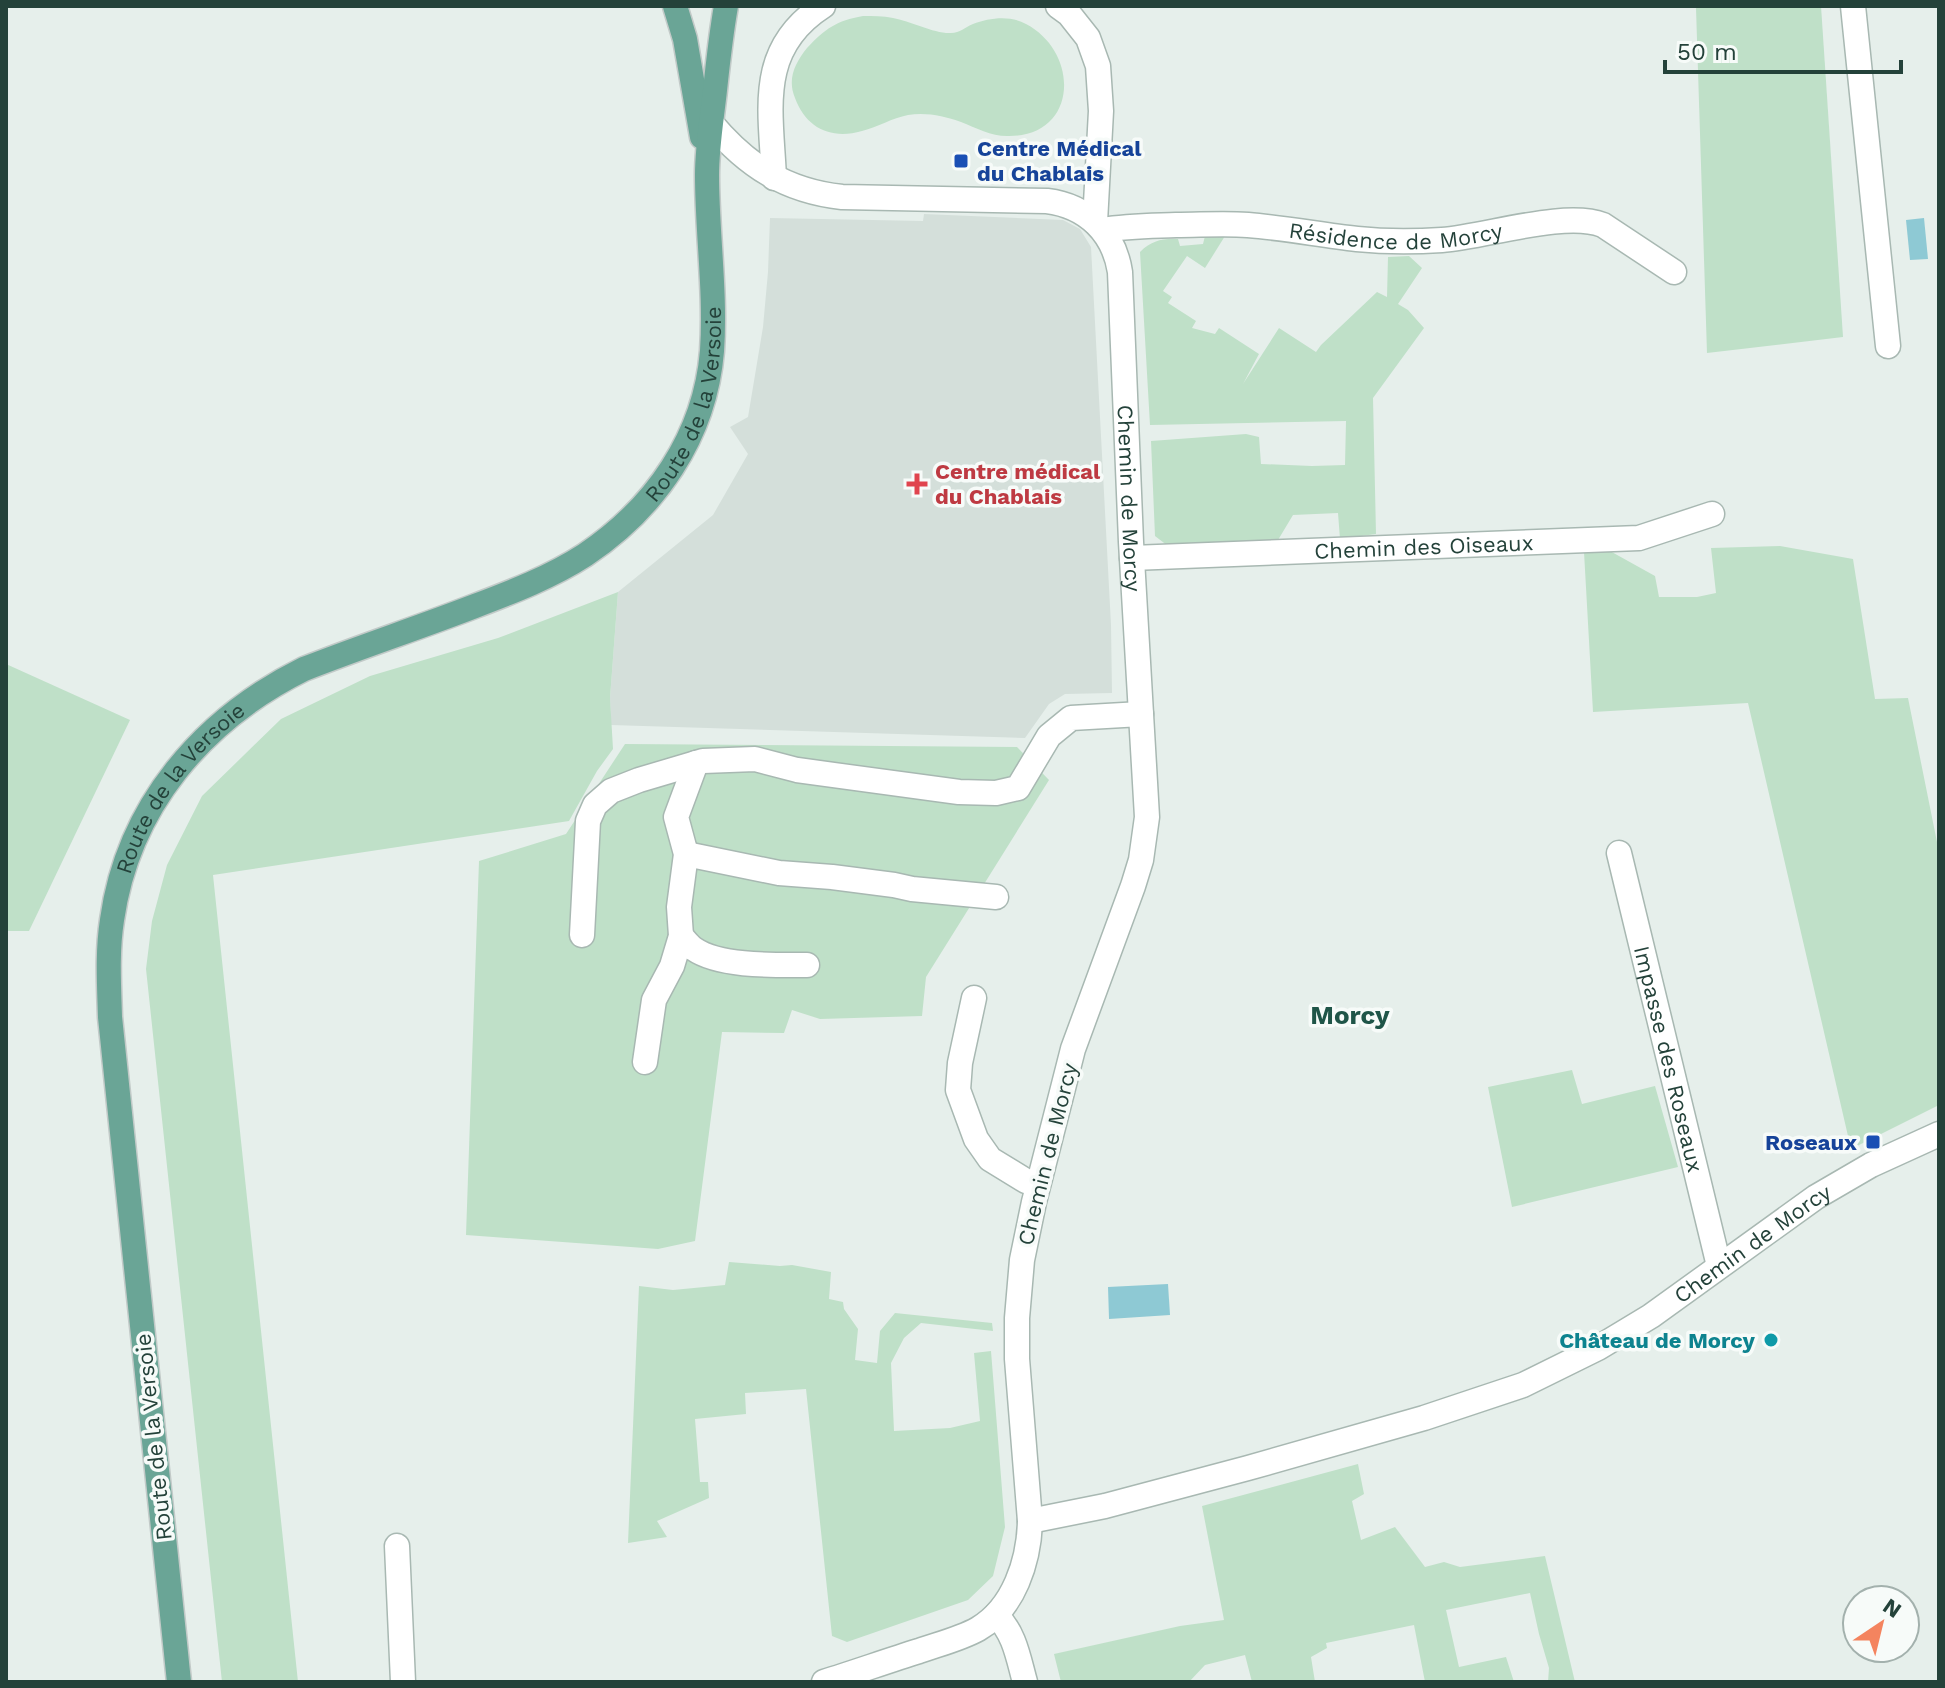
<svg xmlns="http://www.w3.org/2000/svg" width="1945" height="1688" font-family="'Work Sans',sans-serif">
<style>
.built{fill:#d4dfda}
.green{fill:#bfe0c8}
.water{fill:#8ec9d4}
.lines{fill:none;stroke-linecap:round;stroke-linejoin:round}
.minor-casing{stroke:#a8b8b2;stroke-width:27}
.major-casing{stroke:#c2cac8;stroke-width:27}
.minor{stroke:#fff;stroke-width:24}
.major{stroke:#6aa596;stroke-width:24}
.transit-dot{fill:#1a4fb4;stroke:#f7fbf9;stroke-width:3}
.health-dot{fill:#e0444e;stroke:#f7fbf9;stroke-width:3}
.culture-dot{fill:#0f9aa8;stroke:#f7fbf9;stroke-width:3}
.labels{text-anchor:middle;stroke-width:7;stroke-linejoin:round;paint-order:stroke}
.transit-label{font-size:22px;font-weight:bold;fill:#164399;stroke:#f7fbf9;text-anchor:start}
.street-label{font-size:22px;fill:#24423a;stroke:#f7fbf9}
.health-label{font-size:22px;font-weight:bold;fill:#be3a42;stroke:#f7fbf9;text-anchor:start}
.culture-label{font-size:22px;font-weight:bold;fill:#0d838f;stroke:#f7fbf9;text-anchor:end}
.quarter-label{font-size:26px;font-weight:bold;fill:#1f5548;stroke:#f7fbf9}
</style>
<rect width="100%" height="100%" fill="#e6efeb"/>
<path class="built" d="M924,214L1063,220L1080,229L1091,247L1111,625L1112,693L1065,694L1049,704L1025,738L611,725L610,698L618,592L713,515L748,454L730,427L748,417L763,327L768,272L770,218L923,221Z"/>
<g class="green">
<path d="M1777,6H1821L1843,337L1707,353L1696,8Z"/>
<path d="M863,16C873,16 883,16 893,18C910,21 935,34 951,33C960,33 965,27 973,24C989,18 1010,15 1026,24C1081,53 1078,138 1007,136C991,136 976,128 961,122C944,116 926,112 908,115C892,118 878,127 862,131C831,140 806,128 795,98C787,79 795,63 807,48C826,28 836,21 863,16Z"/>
<path d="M1205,236H1225L1205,268L1187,256L1163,291L1172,297L1168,303L1196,321L1192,328L1215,334L1219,328L1259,354L1243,384L1279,328L1316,352L1321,345L1377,292L1387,297L1388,257L1409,256L1422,268L1398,304L1408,310L1424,328L1373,398L1376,534L1340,539L1338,513L1293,515L1278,540L1168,546L1155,536L1151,441L1246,434L1259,437L1261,464L1312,466L1345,465L1346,421L1150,425L1140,252C1151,241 1163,238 1178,239L1180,246L1203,244Z"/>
<path d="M1780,546L1853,559L1875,699L1908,698L1939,852V1105L1851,1149L1748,703L1593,712L1584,552L1610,551L1655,576L1659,597H1697L1716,593L1711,548Z"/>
<path d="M618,592L610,698L613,749L597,771L569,821L213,875L298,1682H222L146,969L152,921L167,865L202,796L281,719L370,676L498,638Z"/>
<path d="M6,664L130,720L29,931H6Z"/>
<path d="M625,744L1017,747L1049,780L926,977L922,1016L820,1019L792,1010L784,1033L722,1032L695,1241L658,1249L466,1235L479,861L566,834Z"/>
<path d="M1572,1070L1582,1104L1655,1086L1678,1167L1512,1207L1488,1087Z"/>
<path d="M729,1262L780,1266L792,1265L831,1272L829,1299L843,1302L844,1309L858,1329L855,1360L877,1363L880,1331L895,1313L992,1323L993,1331L921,1323L904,1338L891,1363L894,1431L950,1428L980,1421L974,1353L991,1351L1005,1527L993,1576L968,1600L847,1642L832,1636L806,1389L745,1393L746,1414L695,1419L700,1482H708L709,1498L657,1521L667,1537L628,1543L639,1286L673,1290L725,1285Z"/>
<path d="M1358,1464L1364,1494L1352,1501L1361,1540L1395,1527L1425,1567L1444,1562L1460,1567L1545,1556L1575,1682H1548L1549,1668L1539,1634L1530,1593L1446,1610L1459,1667L1506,1657L1514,1682H1425L1414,1625L1326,1643L1327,1648L1311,1657L1315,1682H1252L1245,1655L1205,1665L1189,1682H1061L1054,1654L1180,1626L1224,1620L1202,1506Z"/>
</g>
<g class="water">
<path d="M1924,218L1928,259L1910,260L1906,220Z"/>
<path d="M1168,1284L1170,1315L1109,1319L1108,1287Z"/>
</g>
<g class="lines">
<defs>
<g id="minor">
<path d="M1058,6L1069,14L1088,38L1098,66L1101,111L1095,222"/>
<path d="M1853,6L1888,346"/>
<path id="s1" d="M711,123C747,166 786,191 842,197L1047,201C1087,206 1114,233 1120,272L1131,542L1147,817L1141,860L1133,886L1073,1049L1034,1202L1022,1260L1017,1318V1359L1030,1521C1029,1561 1014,1608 978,1629C960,1639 939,1644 919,1651C887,1661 856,1672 824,1682"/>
<path d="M774,178C771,110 756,49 823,6"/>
<path id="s2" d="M1103,230C1127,226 1151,226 1176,225C1200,225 1224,223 1248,225C1285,228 1321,235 1357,239C1385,242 1413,242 1442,240C1485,237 1565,210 1603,225L1674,272"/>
<path id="s3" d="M1132,558L1639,538L1712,514"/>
<path id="s4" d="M1619,853L1719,1266"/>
<path d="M686,854L779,873L832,877L894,885L912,889L996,897"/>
<path d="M582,935L588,821L595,805L611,791L639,780L703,761L755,759L797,770L959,792L996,793L1018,788L1049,736L1071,718L1141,714"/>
<path d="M681,936C685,940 689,946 694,949C720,967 777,965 807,965"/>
<path d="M974,998L960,1063L958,1090L976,1139L990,1159L1026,1181L1038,1184"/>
<path d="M645,1062L654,1000L672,966L681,936L679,907L686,854L676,817L696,763"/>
<path id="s5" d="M1030,1521L1105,1506L1248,1468L1424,1418L1523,1385L1598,1348L1651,1316L1816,1197L1871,1165L1939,1134"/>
<path d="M397,1546L403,1682"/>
<path d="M996,1615C1015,1634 1018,1657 1025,1682"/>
</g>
<g id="major">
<path d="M675,6L685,39L702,137"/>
<path id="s6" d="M179,1682L110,1017C109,984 107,952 112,920C128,806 203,719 304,669C360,647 418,628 475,606C512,592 551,577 585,555C655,508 705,437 712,351C716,293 707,233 707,175C707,147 712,118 715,90C718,62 721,34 726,6"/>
</g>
</defs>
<use href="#minor" class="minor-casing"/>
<use href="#major" class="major-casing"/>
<use href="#minor" class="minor"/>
<use href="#major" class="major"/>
</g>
<g class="transit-dot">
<rect x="953" y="153" width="16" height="16" rx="4"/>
<rect x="1865" y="1134" width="16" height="16" rx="4"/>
</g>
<path class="health-dot" d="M913 472h8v8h8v8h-8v8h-8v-8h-8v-8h8z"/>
<circle class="culture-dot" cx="1771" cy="1340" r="8"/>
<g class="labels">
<g class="transit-label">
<text x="977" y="156">Centre Médical<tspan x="977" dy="25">du Chablais</tspan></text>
<text x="1857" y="1150" text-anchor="end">Roseaux</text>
</g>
<g class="street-label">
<text dy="8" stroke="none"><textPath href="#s2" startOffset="294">Résidence de Morcy</textPath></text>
<text dy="8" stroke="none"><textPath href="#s6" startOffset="1588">Route de la Versoie</textPath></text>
<text dy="8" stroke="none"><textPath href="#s1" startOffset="696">Chemin de Morcy</textPath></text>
<text dy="8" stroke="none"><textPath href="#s3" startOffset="292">Chemin des Oiseaux</textPath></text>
<text dy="8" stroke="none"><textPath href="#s6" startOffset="918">Route de la Versoie</textPath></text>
<text dy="8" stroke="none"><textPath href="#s4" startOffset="212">Impasse des Roseaux</textPath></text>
<text transform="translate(1047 1154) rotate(-76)" y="8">Chemin de Morcy</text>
<text dy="8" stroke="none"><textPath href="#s5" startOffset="782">Chemin de Morcy</textPath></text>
<text transform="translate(153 1437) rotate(-96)" y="8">Route de la Versoie</text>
</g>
<g class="health-label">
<text x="935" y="479">Centre médical<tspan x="935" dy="25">du Chablais</tspan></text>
</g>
<g class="culture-label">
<text x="1755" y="1348">Château de Morcy</text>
</g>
<g class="quarter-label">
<text x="1350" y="1024">Morcy</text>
</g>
</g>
<rect width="1945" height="1688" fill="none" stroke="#24423a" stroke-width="16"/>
<g transform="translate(1881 1624) rotate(35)"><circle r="38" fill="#f7fbf9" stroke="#a3b1ad" stroke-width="2"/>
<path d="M0-6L14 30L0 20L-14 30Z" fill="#f4845f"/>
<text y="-12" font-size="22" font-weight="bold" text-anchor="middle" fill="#24423a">N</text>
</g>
<path d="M1665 60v12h236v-12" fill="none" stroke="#24423a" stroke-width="4"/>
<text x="1677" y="60" font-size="24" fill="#24423a" stroke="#f7fbf9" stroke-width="6" paint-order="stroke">50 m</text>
</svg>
